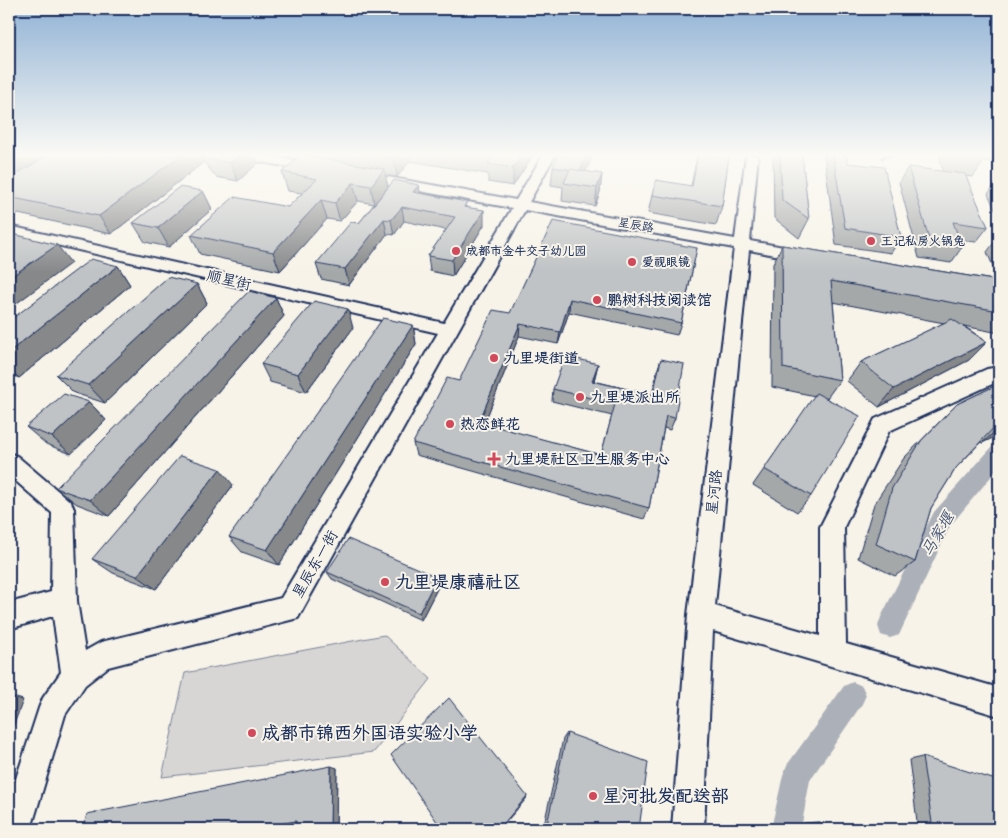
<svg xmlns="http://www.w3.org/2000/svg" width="1008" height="838" font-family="'Patrick Hand','LXGW WenKai TC',sans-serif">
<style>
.green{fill:#d7d6d4;stroke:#798299}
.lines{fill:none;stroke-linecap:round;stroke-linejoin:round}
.canal{fill:#acb0b9;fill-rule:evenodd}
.minor-casing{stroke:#1b2f5e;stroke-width:4}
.minor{fill:#f7f3e8;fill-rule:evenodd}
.wall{fill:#a5a8a9;stroke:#1b2f5e}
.shaded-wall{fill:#86888a;stroke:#1b2f5e}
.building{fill:#c0c3c5;stroke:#1b2f5e}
.poi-dot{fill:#d1495b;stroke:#f7f3e8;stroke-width:2}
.labels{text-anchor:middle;stroke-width:4;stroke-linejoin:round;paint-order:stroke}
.far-street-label{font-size:12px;fill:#1b2f5e;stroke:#f7f3e8}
.far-poi-label{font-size:12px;font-weight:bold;fill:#1b2f5e;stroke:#f7f3e8;text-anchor:start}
.street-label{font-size:15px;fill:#1b2f5e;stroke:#f7f3e8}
.poi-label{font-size:15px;font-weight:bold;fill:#1b2f5e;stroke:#f7f3e8;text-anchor:start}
.water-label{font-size:16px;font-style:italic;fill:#465679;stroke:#f7f3e8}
.near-poi-label{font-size:18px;font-weight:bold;fill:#1b2f5e;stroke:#f7f3e8;text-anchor:start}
</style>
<rect width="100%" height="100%" fill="#f7f3e8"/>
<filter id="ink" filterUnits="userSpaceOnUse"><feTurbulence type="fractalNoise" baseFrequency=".02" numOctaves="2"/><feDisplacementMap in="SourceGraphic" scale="10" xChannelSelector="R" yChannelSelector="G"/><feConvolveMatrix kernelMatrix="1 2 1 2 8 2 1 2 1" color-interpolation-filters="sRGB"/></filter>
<g filter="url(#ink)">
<path class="green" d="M384,635L431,679L374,752L162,777L185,673Z"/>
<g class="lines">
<g class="canal">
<path d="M999,445V467L950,526L899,635L890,638L881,635L878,626L881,617L934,512L992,447Z"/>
<path d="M853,682L862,686L866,695L862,704L810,780L801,829H771L783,775L787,765L844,686Z"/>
</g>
<defs>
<g id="minor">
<path d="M238,155H266L318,164L324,168L318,172L244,159Z"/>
<path d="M543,155H555L529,202L735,239L746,155H758L750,241L806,251L811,253L814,256L811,259L806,261L749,250L715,606L820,636V527L875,419L987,369L999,367V381L889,431L844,527L846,644L999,688V716L713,631L704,829H672L688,615L734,248L525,210L298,618L108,667L85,685L65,715L31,829H9V800L39,708L43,698L61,672L53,616L9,629V603L51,592L52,513L9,475V453L17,456L71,502L74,509L77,601L85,651L101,642L281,598L438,333L9,234V226L444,323L512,208L359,180L352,176L359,172L516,200Z"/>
</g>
</defs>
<use href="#minor" class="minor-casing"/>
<use href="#minor" class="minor"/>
</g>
<g class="wall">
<path d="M9,155H255L258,163L238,181L216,177L204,162L111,234L9,212Z"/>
<path d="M300,155H533L513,186L488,182V174L410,161L397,177L385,175L388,187L376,202L420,194L467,207L484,225L453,276L430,271L428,256L446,230L404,221L394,235L387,234L349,285L321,279L316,264L359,223L374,204L358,201L340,221L327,219L280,271L200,254L191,235L288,207L302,193L288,191L282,172L301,155Z"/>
<path d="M697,155H729L722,206L716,225L648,213L652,195L691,186Z"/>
<path d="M773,155H802L809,219L799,238L774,218Z"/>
<path d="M824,155H846L848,163L901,237L891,253L836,245Z"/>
<path d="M939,155H999V163L984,161L973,177L965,176L988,227L976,242L960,240L962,247L951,263L919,258L899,182L908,167L943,172Z"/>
<path d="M553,167L602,174L600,192L595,206L562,201L563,187L551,185Z"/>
<path d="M999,178V218L988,194Z"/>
<path d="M203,191L212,209L169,247L145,242L133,223Z"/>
<path d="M999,236V272L995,271L987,252Z"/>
<path d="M782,245L999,281V333L964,326L987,342L969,360L879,407L847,381L861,362L944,323L833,302L840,380L827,398H824L811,496L797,512L753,485L815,396L772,387L773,264Z"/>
<path d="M697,248L681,323L677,335L569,312L558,344L519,336L484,424L601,455L612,416L552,401L553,389L598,364L594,381L652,395L657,371L661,359L675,418L670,430L664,428L649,508L644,519L416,455L413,443L510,313Z"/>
<path d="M118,266L130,285L19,378L12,375L9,378V321Z"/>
<path d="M197,284L207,303L105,403L74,393L56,375Z"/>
<path d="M276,298L284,316L109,516L77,504L56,488Z"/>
<path d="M413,325L416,344L279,565L242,552L229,537Z"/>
<path d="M353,328L306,392L270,382L261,364Z"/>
<path d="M999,384V435L982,443L981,442L956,468L931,508L915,562L895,576L858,558L874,504L904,458L957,404Z"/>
<path d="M89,402L106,420L71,454L46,444L26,427Z"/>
<path d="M233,485L156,589L113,573L92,559Z"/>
<path d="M327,572L437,577L439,585L421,620L332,579Z"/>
<path d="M567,733L639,829H543L563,739Z"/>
<path d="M922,757L999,829H918L909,760Z"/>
<path d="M337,768L336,829H296V823L261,829H83Z"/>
<path d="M818,822L837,829H804V823Z"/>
</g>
<g class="shaded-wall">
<path d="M9,155H65L9,179Z"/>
<path d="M181,155H201L204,162L111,234L99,216Z"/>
<path d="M240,155H255L258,163L238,181L230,163Z"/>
<path d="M397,155H409L410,161L397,177L394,159Z"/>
<path d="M522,155H533L513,186V168Z"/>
<path d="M587,155H593L580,185V171Z"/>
<path d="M883,155H895L881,159Z"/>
<path d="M384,169L388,187L374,204L371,186Z"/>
<path d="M602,174L600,192L595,206L597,188Z"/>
<path d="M353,183L358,201L340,221L335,203Z"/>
<path d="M419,185L421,199L413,192Z"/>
<path d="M203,191L212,209L169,247L158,228Z"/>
<path d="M321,200L327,219L280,271L273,252Z"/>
<path d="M402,207L404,221L394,235L391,220Z"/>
<path d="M484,210V225L453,276L452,260Z"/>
<path d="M384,219L387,234L349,285L345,269Z"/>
<path d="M57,245L71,263L9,309V278Z"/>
<path d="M118,266L130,285L19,378L9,368V352Z"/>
<path d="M197,284L207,303L105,403L88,385Z"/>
<path d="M276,298L284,316L109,516L90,500Z"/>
<path d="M570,299L569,312L558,344L560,332Z"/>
<path d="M348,309L353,328L306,392L298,374Z"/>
<path d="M520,324L519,336L480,434L479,422Z"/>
<path d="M413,325L416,344L279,565L267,550Z"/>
<path d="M987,342L969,360L879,407L894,389Z"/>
<path d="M598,364L595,376L590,393L592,381Z"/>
<path d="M89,402L106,420L71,454L52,437Z"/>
<path d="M999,428V435L982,443Z"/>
<path d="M220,469L233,485L156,589L137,576Z"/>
<path d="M437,577L439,585L421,620L419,613Z"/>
<path d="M9,696L23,700L9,738Z"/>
<path d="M331,766L337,768L336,829H330Z"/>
<path d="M527,796L526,799L500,829H499Z"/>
</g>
<g class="building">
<path d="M48,155H181L99,216L9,197V179Z"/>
<path d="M205,155H240L230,163L208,159Z"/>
<path d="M301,155H305L384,169L371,186L353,183L335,203L321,200L273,252L191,235L234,197L288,207L317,179L282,172Z"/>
<path d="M373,155H397L394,159Z"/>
<path d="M482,155H522L513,168L488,164L493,157Z"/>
<path d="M558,155H587L580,171L553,167Z"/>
<path d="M698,155H729L722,206L652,195L656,180L692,186Z"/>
<path d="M780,155H802L809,219L782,200Z"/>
<path d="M833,155H846L848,163L884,167L901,237L845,228Z"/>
<path d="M958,155H984L986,159Z"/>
<path d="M908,167L965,174L988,227L953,222L962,247L930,242Z"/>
<path d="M570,169L602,174L597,188L564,183Z"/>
<path d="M394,180L419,185L413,192L467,202L464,207L484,210L452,260L428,256L455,217L402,207L391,220L384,219L345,269L316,264L351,222L359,223Z"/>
<path d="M179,187L203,191L158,228L133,223Z"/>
<path d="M553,221L697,248L681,323L570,299L560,332L520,324L479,422L601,455L615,404L553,389L565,356L598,364L592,381L653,395L661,359L684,364L675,418L666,416L649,508L413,443L447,378L459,381L493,310L510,313Z"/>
<path d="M9,233L57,245L9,278Z"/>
<path d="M782,245L999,281V311L831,281L840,380L783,368Z"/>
<path d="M91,259L118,266L9,352V321Z"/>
<path d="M168,277L197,284L88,385L56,375Z"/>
<path d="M249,291L276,298L90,500L56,488Z"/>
<path d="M314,301L348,309L298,374L261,364Z"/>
<path d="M383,318L413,325L267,550L229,537Z"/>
<path d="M952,319L987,342L894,389L861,362Z"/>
<path d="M999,384V423V422L956,468L931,508L915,562L876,544L892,488L921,441L957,404Z"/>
<path d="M816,393L860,416L811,496L764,469Z"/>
<path d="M64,394L89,402L52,437L26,427Z"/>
<path d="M180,456L220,469L137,576L92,559Z"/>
<path d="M348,539L437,577L419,613L327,572Z"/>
<path d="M449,698L527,796L499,829H442L391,755Z"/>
<path d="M567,733L648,762L639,829H546Z"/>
<path d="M922,757L999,781V829H933Z"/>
<path d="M331,766L330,829H296V821L249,829H83L87,814Z"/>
<path d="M818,822L837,829H818Z"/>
</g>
</g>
<linearGradient id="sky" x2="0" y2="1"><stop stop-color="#90b2d5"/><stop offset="0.57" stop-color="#fbfaf5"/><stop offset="1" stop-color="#fbfaf5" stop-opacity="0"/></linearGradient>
<rect width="1008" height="272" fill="url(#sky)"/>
<g class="poi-dot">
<circle cx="871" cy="241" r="5"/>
<circle cx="456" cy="251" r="5"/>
<circle cx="632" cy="262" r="5"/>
<circle cx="597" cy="300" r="5"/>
<circle cx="494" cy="358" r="5"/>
<circle cx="580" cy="397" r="5"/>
<circle cx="450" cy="424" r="5"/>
<path d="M491.5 451.5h5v5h5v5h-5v5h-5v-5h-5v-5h5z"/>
<circle cx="385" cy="582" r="5"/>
<circle cx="252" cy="733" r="5"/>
<circle cx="593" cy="796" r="5"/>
</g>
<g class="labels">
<g class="far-street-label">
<text transform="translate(636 225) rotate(10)" y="4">星辰路</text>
</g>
<g class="far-poi-label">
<text x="881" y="245">王记私房火锅兔</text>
<text x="466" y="255">成都市金牛交子幼儿园</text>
<text x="642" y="266">爱视眼镜</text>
</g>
<g class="street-label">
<text transform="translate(229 280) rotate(13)" y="5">顺星街</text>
<text transform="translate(714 492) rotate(-84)" y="5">星河路</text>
<text transform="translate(315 564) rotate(-60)" y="5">星辰东一街</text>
</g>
<g class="poi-label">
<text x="607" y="305">鹏树科技阅读馆</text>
<text x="504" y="363">九里堤街道</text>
<text x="590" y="402">九里堤派出所</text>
<text x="460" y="429">热恋鲜花</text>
<text x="505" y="464">九里堤社区卫生服务中心</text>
</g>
<g class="water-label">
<text transform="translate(937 534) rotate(-60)" y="6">马家堰</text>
</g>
<g class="near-poi-label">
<text x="395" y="588">九里堤康禧社区</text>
<text x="262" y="739">成都市锦西外国语实验小学</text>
<text x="603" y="802">星河批发配送部</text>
</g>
</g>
<rect width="1008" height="838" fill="none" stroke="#f7f3e8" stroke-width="30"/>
<rect x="15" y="15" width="978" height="808" fill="none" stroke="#1b2f5e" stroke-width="2" filter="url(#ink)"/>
</svg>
